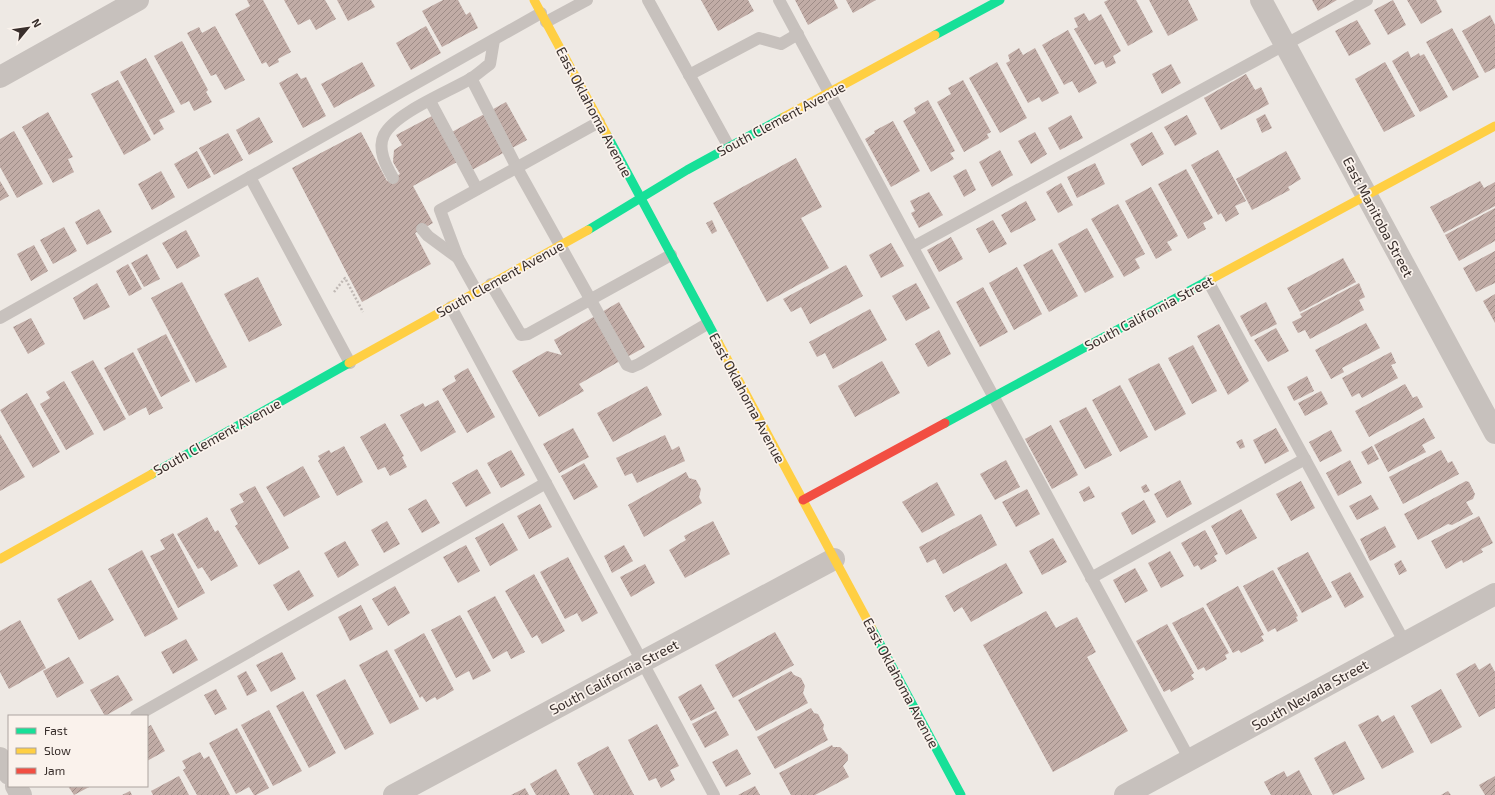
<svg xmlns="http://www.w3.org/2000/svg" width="1495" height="795" font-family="'Exo 2',sans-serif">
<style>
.building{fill:url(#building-hatch)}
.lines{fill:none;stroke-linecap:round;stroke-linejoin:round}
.path{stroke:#c0b9b5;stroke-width:2.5;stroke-dasharray:2 2;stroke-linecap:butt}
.lane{stroke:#c7c1bd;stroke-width:12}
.street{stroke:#c7c1bd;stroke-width:22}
.fast{stroke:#16e098;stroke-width:9}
.slow{stroke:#ffcf43;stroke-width:9}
.jam{stroke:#f24e42;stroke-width:9}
.labels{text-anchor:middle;stroke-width:3.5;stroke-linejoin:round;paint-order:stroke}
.street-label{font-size:14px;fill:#382e2b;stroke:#faf2ec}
</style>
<defs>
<pattern id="building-hatch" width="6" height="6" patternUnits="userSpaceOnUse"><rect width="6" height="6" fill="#c1aca6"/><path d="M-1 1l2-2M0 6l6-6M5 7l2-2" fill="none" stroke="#9e8c87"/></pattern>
</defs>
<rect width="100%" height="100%" fill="#eee9e4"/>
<g class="building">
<path d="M247,0H263L291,52L278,59L279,62L269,67L266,62L262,64L235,14L250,6Z"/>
<path d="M284,0H325L336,19L316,30L310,19L298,25Z"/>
<path d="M337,0H371L375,7L348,21Z"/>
<path d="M443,0H458L466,15L470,12L478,28L442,47L422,11Z"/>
<path d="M701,0H748L754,11L718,31Z"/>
<path d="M795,0H834L838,8L808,25Z"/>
<path d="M846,0H876L853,13Z"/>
<path d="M1108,0H1136L1153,32L1128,46L1104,2Z"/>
<path d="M1149,0H1188L1198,20L1168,36Z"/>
<path d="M1312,0H1337L1318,11Z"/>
<path d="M1393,0L1406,25L1388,35L1374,10Z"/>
<path d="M1407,0H1436L1442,12L1421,24Z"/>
<path d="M1084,13L1089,21L1101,14L1121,51L1113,56L1116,63L1106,68L1103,61L1095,65L1074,29L1078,27L1074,18Z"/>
<path d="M1490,15L1495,25V68L1485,73L1462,31Z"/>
<path d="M1357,20L1371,44L1349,56L1335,31Z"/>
<path d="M215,26L245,80L225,90L216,74L211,76L187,33L199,27L202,33Z"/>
<path d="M426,26L441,53L411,70L396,43Z"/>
<path d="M1452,28L1479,77L1453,91L1426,42Z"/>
<path d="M1068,30L1097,83L1079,93L1072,81L1064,85L1042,45Z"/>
<path d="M182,41L208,90L206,92L212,102L194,111L189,101L181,105L154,56Z"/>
<path d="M1019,48L1023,55L1035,48L1059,93L1042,102L1039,97L1028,103L1006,63L1010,61L1008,55Z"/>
<path d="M1408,51L1411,58L1419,53L1420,56L1424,54L1448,97L1420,112L1392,61Z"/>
<path d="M146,58L175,112L159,120L164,129L154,135L120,72Z"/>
<path d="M362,62L375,86L334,108L321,84Z"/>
<path d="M997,62L1027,118L1000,133L969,78Z"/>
<path d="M1385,62L1415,116L1384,132L1355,79Z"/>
<path d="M1171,64L1181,83L1162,94L1152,74Z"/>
<path d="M297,73L301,79L306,77L326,116L303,128L279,83Z"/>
<path d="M1246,74L1255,90L1261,87L1269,104L1221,130L1204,98Z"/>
<path d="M118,80L151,140L124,155L91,94Z"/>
<path d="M963,80L991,132L987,134L989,138L964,152L937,102L951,94L948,88Z"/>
<path d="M928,100L955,151L950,153L954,159L931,172L903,121L916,113L914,108Z"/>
<path d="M506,102L527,140L472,170L452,132Z"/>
<path d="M48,112L73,157L68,159L74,172L53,183L22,127Z"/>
<path d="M1265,114L1272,128L1262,133L1256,119Z"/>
<path d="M1071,115L1083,138L1060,150L1048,128Z"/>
<path d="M1187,115L1197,134L1175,146L1164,127Z"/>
<path d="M432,116L457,162L413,186L433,223L415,233L431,264L362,302L292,168L361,132L387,181L400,174L393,162L394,150L402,145L396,135Z"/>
<path d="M259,117L273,142L249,155L236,130Z"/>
<path d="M893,121L920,171L891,187L865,139L875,133L874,131Z"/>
<path d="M14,131L43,184L17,198L0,167V139Z"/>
<path d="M1035,132L1047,154L1031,164L1018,141Z"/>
<path d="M1152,132L1164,154L1142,166L1130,144Z"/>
<path d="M228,133L243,160L214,175L199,148Z"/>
<path d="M1000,150L1013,175L992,187L979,162Z"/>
<path d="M1218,150L1246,201L1235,206L1239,214L1226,222L1221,213L1218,215L1191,165Z"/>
<path d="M197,151L211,177L188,189L174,164Z"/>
<path d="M1286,151L1301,179L1288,187L1290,190L1252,210L1236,179Z"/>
<path d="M796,158L822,207L801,218L829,268L767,302L713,203Z"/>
<path d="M1095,163L1105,184L1077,198L1067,177Z"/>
<path d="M966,169L976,190L964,197L953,176Z"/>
<path d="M1186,169L1213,218L1203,223L1206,229L1188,239L1158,184Z"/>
<path d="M161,171L175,197L152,210L138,184Z"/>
<path d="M0,181L9,196L0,201Z"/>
<path d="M1480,181L1484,188L1495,182V206L1444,233L1430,207Z"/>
<path d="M1061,183L1073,205L1058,213L1046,192Z"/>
<path d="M1151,187L1178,236L1167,242L1172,250L1156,259L1125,201Z"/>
<path d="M929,192L943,215L919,228L911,213L915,211L910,201Z"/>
<path d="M1026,201L1036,220L1011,233L1001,215Z"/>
<path d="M1118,204L1145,254L1135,259L1140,268L1124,277L1091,219Z"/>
<path d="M1495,208V241L1459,261L1445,235Z"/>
<path d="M99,209L112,232L87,245L75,222Z"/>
<path d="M712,220L717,231L712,234L706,223Z"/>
<path d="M993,220L1007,244L989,253L976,229Z"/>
<path d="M64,227L77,251L53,264L40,240Z"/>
<path d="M1087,228L1114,277L1085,293L1058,244Z"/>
<path d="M186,230L200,256L177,269L162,243Z"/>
<path d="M951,237L963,259L939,272L927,250Z"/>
<path d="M891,243L904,266L881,278L869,255Z"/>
<path d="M34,245L48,271L31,281L17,254Z"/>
<path d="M1052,249L1078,296L1049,312L1023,265Z"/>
<path d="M1495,251V283L1476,292L1463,268Z"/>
<path d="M147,254L160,279L144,287L131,263Z"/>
<path d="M1343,258L1356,282L1300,312L1287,288Z"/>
<path d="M128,264L142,289L129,296L116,271Z"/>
<path d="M846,265L863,296L810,324L801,307L791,312L783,299Z"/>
<path d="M1017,267L1042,314L1014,330L989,283Z"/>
<path d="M258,277L282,325L249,342L224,294Z"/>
<path d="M182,282L227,367L196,383L151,298Z"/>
<path d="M97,283L110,307L84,320L73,298Z"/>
<path d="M916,283L930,308L906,321L892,296Z"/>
<path d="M1359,283L1365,297L1359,300L1364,310L1310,339L1305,330L1298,333L1292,322L1302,317L1300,314Z"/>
<path d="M983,287L1008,332L980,347L956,302Z"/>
<path d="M1495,294V323L1483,301Z"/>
<path d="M619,302L645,347L579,384L584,391L539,417L512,371L547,351L562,355L554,340Z"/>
<path d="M1266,302L1277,324L1251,337L1240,316Z"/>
<path d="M870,309L887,340L833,369L825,353L817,357L809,342Z"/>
<path d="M31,318L45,344L28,354L13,327Z"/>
<path d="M1366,323L1380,348L1342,368L1344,372L1331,379L1315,350Z"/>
<path d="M1219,324L1249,381L1228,395L1197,336Z"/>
<path d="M1276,328L1289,351L1268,362L1254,340Z"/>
<path d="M939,330L951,354L928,367L915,344Z"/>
<path d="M166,334L190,381L161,397L137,349Z"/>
<path d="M1193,345L1217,391L1192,404L1168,358Z"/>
<path d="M133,352L163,408L149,415L146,407L129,416L104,368Z"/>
<path d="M1391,352L1396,363L1391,365L1398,378L1362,398L1359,393L1352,397L1342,378Z"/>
<path d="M93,360L126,419L104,431L71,372Z"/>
<path d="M882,361L900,393L855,417L838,386Z"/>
<path d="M1159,363L1186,414L1155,431L1128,379Z"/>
<path d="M468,368L495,417L467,433L442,389L456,381L454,376Z"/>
<path d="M1307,376L1314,391L1294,401L1287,387Z"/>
<path d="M64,381L94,434L66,450L40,404L50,398L46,392Z"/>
<path d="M1405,384L1413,398L1417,396L1423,407L1369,437L1355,411Z"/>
<path d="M1120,385L1148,437L1120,452L1092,400Z"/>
<path d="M647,386L662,415L613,442L597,413Z"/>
<path d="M1321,391L1328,404L1305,416L1298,403Z"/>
<path d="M27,393L60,452L33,468L0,410Z"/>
<path d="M438,400L456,432L421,452L400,415L423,403L425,407Z"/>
<path d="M1086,407L1112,455L1085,469L1059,421Z"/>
<path d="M1424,418L1435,438L1422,445L1426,452L1388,472L1374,445Z"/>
<path d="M385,423L404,456L402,457L407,467L390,476L385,467L378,470L360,437Z"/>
<path d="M1051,425L1078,475L1052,489L1025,439Z"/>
<path d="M573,428L589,457L559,473L543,444Z"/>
<path d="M1276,428L1289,451L1265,464L1253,440Z"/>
<path d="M1331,430L1342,451L1320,462L1309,442Z"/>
<path d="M0,434L25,477L0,491Z"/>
<path d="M665,435L672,450L679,446L685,461L637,483L632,473L625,476L616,458Z"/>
<path d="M1242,439L1245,447L1240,449L1236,442Z"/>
<path d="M344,446L363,482L337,496L318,461L320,459L318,456L329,450L331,453Z"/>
<path d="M1372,446L1379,459L1368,465L1361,452Z"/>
<path d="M511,450L525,475L501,488L487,463Z"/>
<path d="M1441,450L1448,463L1452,461L1459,474L1403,504L1389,477Z"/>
<path d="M1006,460L1020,487L995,500L980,474Z"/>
<path d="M1350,460L1362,483L1338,496L1326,473Z"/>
<path d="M584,463L598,487L574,500L561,476Z"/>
<path d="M303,466L320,497L284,517L266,487Z"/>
<path d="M477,469L491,493L466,507L452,483Z"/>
<path d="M686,472L689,478L696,480L701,489L699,497L702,503L644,537L628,505Z"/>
<path d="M1180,480L1192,504L1167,518L1154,494Z"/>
<path d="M1301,481L1315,508L1291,521L1276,494Z"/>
<path d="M1466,481L1469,482L1475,494L1473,499L1466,502L1473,514L1452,525L1448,524L1418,540L1404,514Z"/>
<path d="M937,482L955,515L922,533L902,502Z"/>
<path d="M1146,484L1150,491L1144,493L1141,487Z"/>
<path d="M255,486L289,548L259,565L235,526L238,524L230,509L244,502L239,494Z"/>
<path d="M1089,486L1095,497L1084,502L1079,492Z"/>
<path d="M1027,489L1040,514L1016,527L1002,502Z"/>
<path d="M1371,495L1379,509L1357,520L1349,506Z"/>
<path d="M426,499L440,523L422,533L408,509Z"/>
<path d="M1144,500L1156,522L1132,535L1121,513Z"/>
<path d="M540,504L552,527L529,539L517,516Z"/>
<path d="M1241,509L1257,538L1226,555L1211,526Z"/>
<path d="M981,514L997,545L943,574L935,559L927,563L919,547Z"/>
<path d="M1479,516L1493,543L1481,549L1483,552L1463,563L1462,560L1446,569L1431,541Z"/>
<path d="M207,517L215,532L218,530L238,566L211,581L202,567L198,569L177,534Z"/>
<path d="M387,521L400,544L384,553L371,530Z"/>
<path d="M713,521L730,554L685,578L669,550L686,540L684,536Z"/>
<path d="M503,523L518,550L490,566L475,538Z"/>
<path d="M1385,526L1396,547L1370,561L1360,539Z"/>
<path d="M1205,530L1218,554L1214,556L1217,561L1201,570L1198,565L1194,567L1181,543Z"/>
<path d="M173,533L205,593L178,608L150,556L165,549L160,540Z"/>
<path d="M1053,538L1067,562L1042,575L1029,551Z"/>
<path d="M345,541L359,565L338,578L324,553Z"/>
<path d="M466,545L480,571L458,583L443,557Z"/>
<path d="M624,545L633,561L612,573L604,556Z"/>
<path d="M142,550L178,619L145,637L108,569Z"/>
<path d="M1170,551L1184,576L1161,588L1148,563Z"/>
<path d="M1308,552L1332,597L1302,613L1277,568Z"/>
<path d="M568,557L598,613L582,622L577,613L565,619L540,572Z"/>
<path d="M1401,560L1407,571L1399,575L1394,564Z"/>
<path d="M1006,563L1023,593L971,622L962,607L954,612L945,596Z"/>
<path d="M645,564L655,583L631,597L620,577Z"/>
<path d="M1135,568L1148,591L1125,603L1113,580Z"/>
<path d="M299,570L314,596L288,611L273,585Z"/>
<path d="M1273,570L1298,616L1296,617L1298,621L1277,632L1275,628L1268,632L1243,586Z"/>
<path d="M1350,572L1364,597L1345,608L1331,582Z"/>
<path d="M534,574L565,631L542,644L537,635L532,638L505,591Z"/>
<path d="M91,580L114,620L79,640L57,599Z"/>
<path d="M395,586L410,613L388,626L372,599Z"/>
<path d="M1238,586L1264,635L1261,636L1264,641L1241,653L1239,650L1233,653L1206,604Z"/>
<path d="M495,596L525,652L511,659L507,651L493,659L467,611Z"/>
<path d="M361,605L373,629L350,641L338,617Z"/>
<path d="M1203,607L1229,653L1225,655L1227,659L1206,671L1204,667L1198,670L1172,623Z"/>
<path d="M1046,611L1056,628L1077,617L1096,652L1087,657L1128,731L1053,772L983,645Z"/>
<path d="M460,615L491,671L473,680L469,671L456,678L431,630Z"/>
<path d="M20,620L46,668L9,689L0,672V631Z"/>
<path d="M1167,624L1194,673L1191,675L1194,679L1171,692L1170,689L1164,692L1136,641Z"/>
<path d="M775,632L794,665L733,698L715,665Z"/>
<path d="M424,633L454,690L437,700L435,697L426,702L422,696L420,698L394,650Z"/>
<path d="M186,639L198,660L173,674L161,652Z"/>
<path d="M387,650L419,709L390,724L359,665Z"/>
<path d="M282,652L296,679L271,692L256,665Z"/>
<path d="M69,657L84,683L57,698L43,671Z"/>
<path d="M1475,663L1479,670L1490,663L1495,672V708L1479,717L1456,674Z"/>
<path d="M246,671L257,691L247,696L237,676Z"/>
<path d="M791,671L794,675L801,678L805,686L803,693L808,703L756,731L738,700Z"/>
<path d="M118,675L133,700L105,716L90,690Z"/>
<path d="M345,679L374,734L345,750L316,695Z"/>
<path d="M701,684L715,709L691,721L678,697Z"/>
<path d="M216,689L227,709L215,715L204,695Z"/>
<path d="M1441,689L1462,727L1431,744L1411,706Z"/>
<path d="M303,691L336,753L309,768L276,706Z"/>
<path d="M811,708L814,713L818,714L824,725L823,729L828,740L775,769L757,737Z"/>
<path d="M269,710L302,771L273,786L241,725Z"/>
<path d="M716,711L729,735L705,748L692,724Z"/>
<path d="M1378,715L1382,722L1394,715L1414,752L1382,769L1358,725Z"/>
<path d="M657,724L679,766L670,770L675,780L661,788L656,778L649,781L628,740Z"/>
<path d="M151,725L165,751L147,761V727Z"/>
<path d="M237,728L269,788L256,795H254L249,787L236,794L209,743Z"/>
<path d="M1345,741L1365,779L1333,795L1314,758Z"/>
<path d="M832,745L833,747H840L848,755V760L843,766L849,777L815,795H791L779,773Z"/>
<path d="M608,746L634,795H594L577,763Z"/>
<path d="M737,749L751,774L726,787L712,762Z"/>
<path d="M200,752L204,759L209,756L230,795H197L183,770L186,768L182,761Z"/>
<path d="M556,769L570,795H536L530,784Z"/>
<path d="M1299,770L1312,795H1271L1264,782L1284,771L1287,777Z"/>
<path d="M179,776L189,795H153L151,791Z"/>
<path d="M1495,776V795H1485L1479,785Z"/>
<path d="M68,786H91L74,795Z"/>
<path d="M755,786L760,795H738Z"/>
<path d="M525,788L529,795H511Z"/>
<path d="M130,791L132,795H122Z"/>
<path d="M1448,791L1451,795H1441Z"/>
</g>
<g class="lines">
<path class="path" d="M334,292L345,278L363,312"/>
<g class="lane">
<path d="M648,0L729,147"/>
<path d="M779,0L1190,760"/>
<path d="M546,22L587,0"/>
<path d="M689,75L759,38L781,44L798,34"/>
<path d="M471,78L517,168L627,365L632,367L639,364L707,324"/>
<path d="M430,101L477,189"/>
<path d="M250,177L350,363"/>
<path d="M393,178C386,166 377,149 384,135C395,113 448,92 470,79C477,75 483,69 490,64L494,40"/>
<path d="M422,229L428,236L458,258"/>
<path d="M913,247L1367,0"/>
<path d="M1208,281L1405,643"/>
<path d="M491,284L521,335L528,334L671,255"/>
<path d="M477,292L458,258L440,210L599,122"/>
<path d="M451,307L714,795"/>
<path d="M0,318L541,13"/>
<path d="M1091,578L1305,459"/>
<path d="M136,716L546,483"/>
</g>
<g class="street">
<path d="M1261,0L1495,433"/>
<path d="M0,77L138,0"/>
<path d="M0,758L9,774"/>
<path d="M16,786L21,795"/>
<path d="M394,795L834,559"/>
<path d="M1125,795L1495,594"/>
</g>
<g class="fast">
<path d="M935,35L1000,0"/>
<path d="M607,135L718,342"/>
<path d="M588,230L687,170L784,117"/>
<path d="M945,423L1213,278"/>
<path d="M152,474L349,363"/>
<path d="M872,629L961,795"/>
</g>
<g class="slow">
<path d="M534,0L607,135"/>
<path d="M784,117L935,35"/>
<path d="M1213,278L1495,126"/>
<path d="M718,342L872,629"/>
<path d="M349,363L588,230"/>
<path d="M0,559L152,474"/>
</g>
<path class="jam" d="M803,500L945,423"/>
</g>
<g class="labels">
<g class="street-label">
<text transform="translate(594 112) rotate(62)" y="5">East Oklahoma Avenue</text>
<text transform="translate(781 119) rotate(-28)" y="5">South Clement Avenue</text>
<text transform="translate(1378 217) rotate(62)" y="5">East Manitoba Street</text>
<text transform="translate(500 279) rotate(-29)" y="5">South Clement Avenue</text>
<text transform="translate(1149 313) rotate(-28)" y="5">South California Street</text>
<text transform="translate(747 398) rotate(62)" y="5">East Oklahoma Avenue</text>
<text transform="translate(217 437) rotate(-29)" y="5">South Clement Avenue</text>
<text transform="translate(614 677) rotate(-28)" y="5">South California Street</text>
<text transform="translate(901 683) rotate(62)" y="5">East Oklahoma Avenue</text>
<text transform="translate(1310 695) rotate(-29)" y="5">South Nevada Street</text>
</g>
</g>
<rect x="8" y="715" width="140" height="72" fill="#faf2ec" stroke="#aca49f"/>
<rect x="16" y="728" width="20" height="6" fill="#16e098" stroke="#aca49f"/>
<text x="44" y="735" font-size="12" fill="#382e2b">Fast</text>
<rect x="16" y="748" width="20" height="6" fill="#ffcf43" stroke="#aca49f"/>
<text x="44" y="755" font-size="12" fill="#382e2b">Slow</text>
<rect x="16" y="768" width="20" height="6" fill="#f24e42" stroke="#aca49f"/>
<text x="44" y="775" font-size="12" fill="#382e2b">Jam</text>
<g transform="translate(28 28) rotate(61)" stroke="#faf2ec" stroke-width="3" paint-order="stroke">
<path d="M0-3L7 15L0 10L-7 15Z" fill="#382e2b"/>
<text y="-6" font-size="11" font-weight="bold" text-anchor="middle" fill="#382e2b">N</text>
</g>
</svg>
